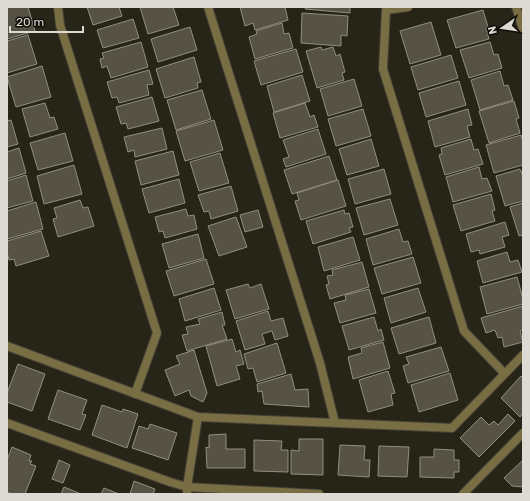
<svg xmlns="http://www.w3.org/2000/svg" width="530" height="501" font-family="Rubik,sans-serif">
<style>
.building{fill:#565245;stroke:#928e80}
.lines{fill:none;stroke-linecap:round;stroke-linejoin:round}
.minor-casing{stroke:#444136;stroke-width:10}
.minor{stroke:#796d43;stroke-width:8}
</style>
<rect width="100%" height="100%" fill="#272418"/>
<g class="building">
<path d="M7,7H28L35,31L7,39Z"/>
<path d="M87,7H119L122,16L93,25Z"/>
<path d="M140,7H173L179,25L148,34Z"/>
<path d="M240,7H285L288,20L255,30L253,23L245,26Z"/>
<path d="M306,7H350V13L305,9Z"/>
<path d="M483,10L488,27L486,28L489,39L456,48L447,20Z"/>
<path d="M302,13L348,16L347,36L341,35V46L301,43Z"/>
<path d="M133,19L139,38L103,48L97,30Z"/>
<path d="M431,22L441,55L410,64L400,31Z"/>
<path d="M282,23L284,34L289,33L293,48L255,59L249,37L257,34L256,31Z"/>
<path d="M190,27L197,50L158,62L151,39Z"/>
<path d="M28,35L37,64L7,73V41Z"/>
<path d="M141,42L148,67L111,78L107,66L102,68L100,59L104,58L102,53Z"/>
<path d="M490,42L494,55L498,54L502,68L469,78L460,50Z"/>
<path d="M321,47L322,50L333,47L336,56L340,54L345,72L342,73L344,80L317,88L306,51Z"/>
<path d="M296,49L303,72L261,85L254,61Z"/>
<path d="M451,55L458,78L418,90L411,67Z"/>
<path d="M194,57L201,82L197,83L198,88L165,98L156,69Z"/>
<path d="M42,66L51,97L16,107L7,77Z"/>
<path d="M149,70L153,84L147,85L149,95L119,103L117,97L112,98L107,82Z"/>
<path d="M500,71L504,86L508,85L513,100L480,110L471,80Z"/>
<path d="M302,75L310,101L274,112L267,86Z"/>
<path d="M354,79L362,106L328,116L320,89Z"/>
<path d="M459,81L466,105L426,117L419,93Z"/>
<path d="M202,90L211,119L176,130L167,100Z"/>
<path d="M152,97L159,121L128,129L126,123L121,124L116,107Z"/>
<path d="M514,101L519,118L516,119L520,133L489,143L479,111Z"/>
<path d="M45,103L50,118L54,117L58,129L30,137L22,109Z"/>
<path d="M305,103L310,117L314,115L318,127L280,138L273,113Z"/>
<path d="M363,109L371,136L336,146L328,119Z"/>
<path d="M468,109L472,125L467,126L470,137L435,147L428,121Z"/>
<path d="M11,120L18,144L7,147V121Z"/>
<path d="M214,120L223,150L185,161L176,131Z"/>
<path d="M162,128L167,149L135,157L134,150L128,152L124,137Z"/>
<path d="M318,129L326,154L286,167L283,159L289,157L283,140Z"/>
<path d="M65,133L73,161L38,170L30,143Z"/>
<path d="M521,135L523,141V165L494,173L486,145Z"/>
<path d="M371,139L379,166L347,175L339,149Z"/>
<path d="M471,139L474,150L478,149L483,164L445,175L439,155L442,154L441,148Z"/>
<path d="M19,148L26,173L7,179V152Z"/>
<path d="M173,151L179,175L141,185L135,161Z"/>
<path d="M220,153L229,183L199,191L190,162Z"/>
<path d="M329,156L337,180L292,194L284,170Z"/>
<path d="M74,165L82,194L44,204L37,176Z"/>
<path d="M479,167L482,179L487,178L492,191L453,202L446,177Z"/>
<path d="M384,169L391,194L355,204L348,179Z"/>
<path d="M520,169L523,176V201L505,206L496,176Z"/>
<path d="M26,175L33,201L7,208V181Z"/>
<path d="M179,179L185,203L149,213L142,189Z"/>
<path d="M338,180L346,206L301,220L295,201L299,200L297,193Z"/>
<path d="M231,186L238,211L211,219L209,211L204,212L198,195Z"/>
<path d="M491,194L495,210L492,211L495,221L461,231L453,205Z"/>
<path d="M390,199L398,225L364,235L356,208Z"/>
<path d="M80,200L83,208L88,207L94,226L58,237L53,219L57,218L54,208Z"/>
<path d="M36,202L43,229L7,239V211Z"/>
<path d="M523,203V235L519,236L510,207Z"/>
<path d="M186,209L188,216L194,215L197,229L165,238L163,231L159,232L155,217Z"/>
<path d="M258,210L263,227L245,232L240,215Z"/>
<path d="M344,210L345,214L349,213L353,227L349,228L351,232L313,244L306,221Z"/>
<path d="M236,217L247,247L219,256L208,226Z"/>
<path d="M505,222L509,235L502,237L505,247L480,254L479,250L471,252L466,234Z"/>
<path d="M399,229L403,242L408,241L412,254L373,265L366,239Z"/>
<path d="M41,231L49,256L16,266L14,259L9,260L7,252V241Z"/>
<path d="M198,234L204,258L169,268L162,244Z"/>
<path d="M353,237L360,260L324,271L318,247Z"/>
<path d="M507,252L510,262L518,260L522,272L483,283L477,261Z"/>
<path d="M413,257L421,283L382,294L374,268Z"/>
<path d="M206,259L214,284L174,296L166,271Z"/>
<path d="M362,262L369,287L330,299L326,285L329,284L327,276L333,275L332,270Z"/>
<path d="M517,277L523,299V304L487,314L480,287Z"/>
<path d="M248,284L250,288L261,284L269,309L235,319L226,290Z"/>
<path d="M214,288L221,310L185,321L179,299Z"/>
<path d="M418,288L426,312L391,323L384,298Z"/>
<path d="M369,289L376,313L340,323L334,303L346,300L345,295Z"/>
<path d="M523,306V330L520,331L523,342L504,347L502,337L498,338L495,330L486,333L481,318Z"/>
<path d="M268,311L271,321L283,318L288,336L275,340L272,331L262,334L265,344L245,350L236,321Z"/>
<path d="M222,312L225,325H222L227,339L187,351L182,335L188,334L186,327L200,324L198,319Z"/>
<path d="M374,317L378,331L381,329L384,340L349,350L342,326Z"/>
<path d="M429,317L436,343L399,354L391,328Z"/>
<path d="M232,339L236,352L240,350L244,364L236,366L240,379L217,386L206,346Z"/>
<path d="M383,342L390,368L353,379L348,357L362,353L361,348Z"/>
<path d="M277,343L286,373L257,382L253,368L248,369L244,354Z"/>
<path d="M441,347L449,371L408,383L403,366L409,364L406,357Z"/>
<path d="M194,350L207,393L203,402L191,396L189,390L175,396L165,370L180,364L176,356Z"/>
<path d="M18,364L45,374L32,411L7,402V393Z"/>
<path d="M388,371L395,393L391,394L393,405L368,412L359,380Z"/>
<path d="M450,373L458,400L419,412L411,385Z"/>
<path d="M291,374L295,390L308,389L309,407L264,404L262,391L258,392L257,384Z"/>
<path d="M521,376L523,378V413L520,417L501,398Z"/>
<path d="M58,390L87,400L82,414L86,415L80,430L48,419Z"/>
<path d="M102,405L122,412L123,409L138,414L127,448L92,435Z"/>
<path d="M508,414L515,421L479,457L460,438L481,417L489,425L494,421L498,425Z"/>
<path d="M150,424L177,433L168,460L132,448L139,426L148,429Z"/>
<path d="M226,434V449H245V468H207L206,447L209,448V435Z"/>
<path d="M299,439H323V475L291,474V450L299,451Z"/>
<path d="M254,440L282,441L281,450H288V472L254,471Z"/>
<path d="M340,445L365,446L364,460H370L369,477L338,475Z"/>
<path d="M379,446L409,447L407,477L378,476Z"/>
<path d="M12,447L31,455L29,461H32L30,464L36,466L25,494H12L7,492V460Z"/>
<path d="M434,449L454,450V460H459V472H454V478L420,477V457H434Z"/>
<path d="M59,460L70,465L63,483L52,479Z"/>
<path d="M523,460V487L512,486L504,478Z"/>
<path d="M134,481L155,489L153,494H130Z"/>
<path d="M64,487L81,494H61Z"/>
<path d="M104,488L119,494H101Z"/>
</g>
<g class="lines">
<defs>
<g id="minor">
<path d="M58,7L60,25L157,333L135,394"/>
<path d="M208,7L320,363L335,423"/>
<path d="M408,7L386,10L383,69L464,331L504,373"/>
<path d="M516,7L523,29"/>
<path d="M7,346L198,417L452,428L523,355"/>
<path d="M7,423L170,482L187,487L319,494"/>
<path d="M187,494V487L198,417"/>
<path d="M463,494L523,433"/>
</g>
</defs>
<use href="#minor" class="minor-casing"/>
<use href="#minor" class="minor"/>
</g>
<rect width="530" height="501" fill="none" stroke="#dcdad2" stroke-width="16"/>
<g transform="translate(502 28) rotate(257)" stroke="#0f0d08" stroke-width="3" paint-order="stroke">
<path d="M0-3L7 15L0 10L-7 15Z" fill="#dcdad2"/>
<text y="-6" font-size="11" font-weight="bold" text-anchor="middle" fill="#dcdad2">N</text>
</g>
<path d="M10 26v6h73v-6" fill="none" stroke="#dcdad2" stroke-width="2"/>
<text x="16" y="26" font-size="12" fill="#dcdad2" stroke="#0f0d08" stroke-width="3" paint-order="stroke">20 m</text>
</svg>
